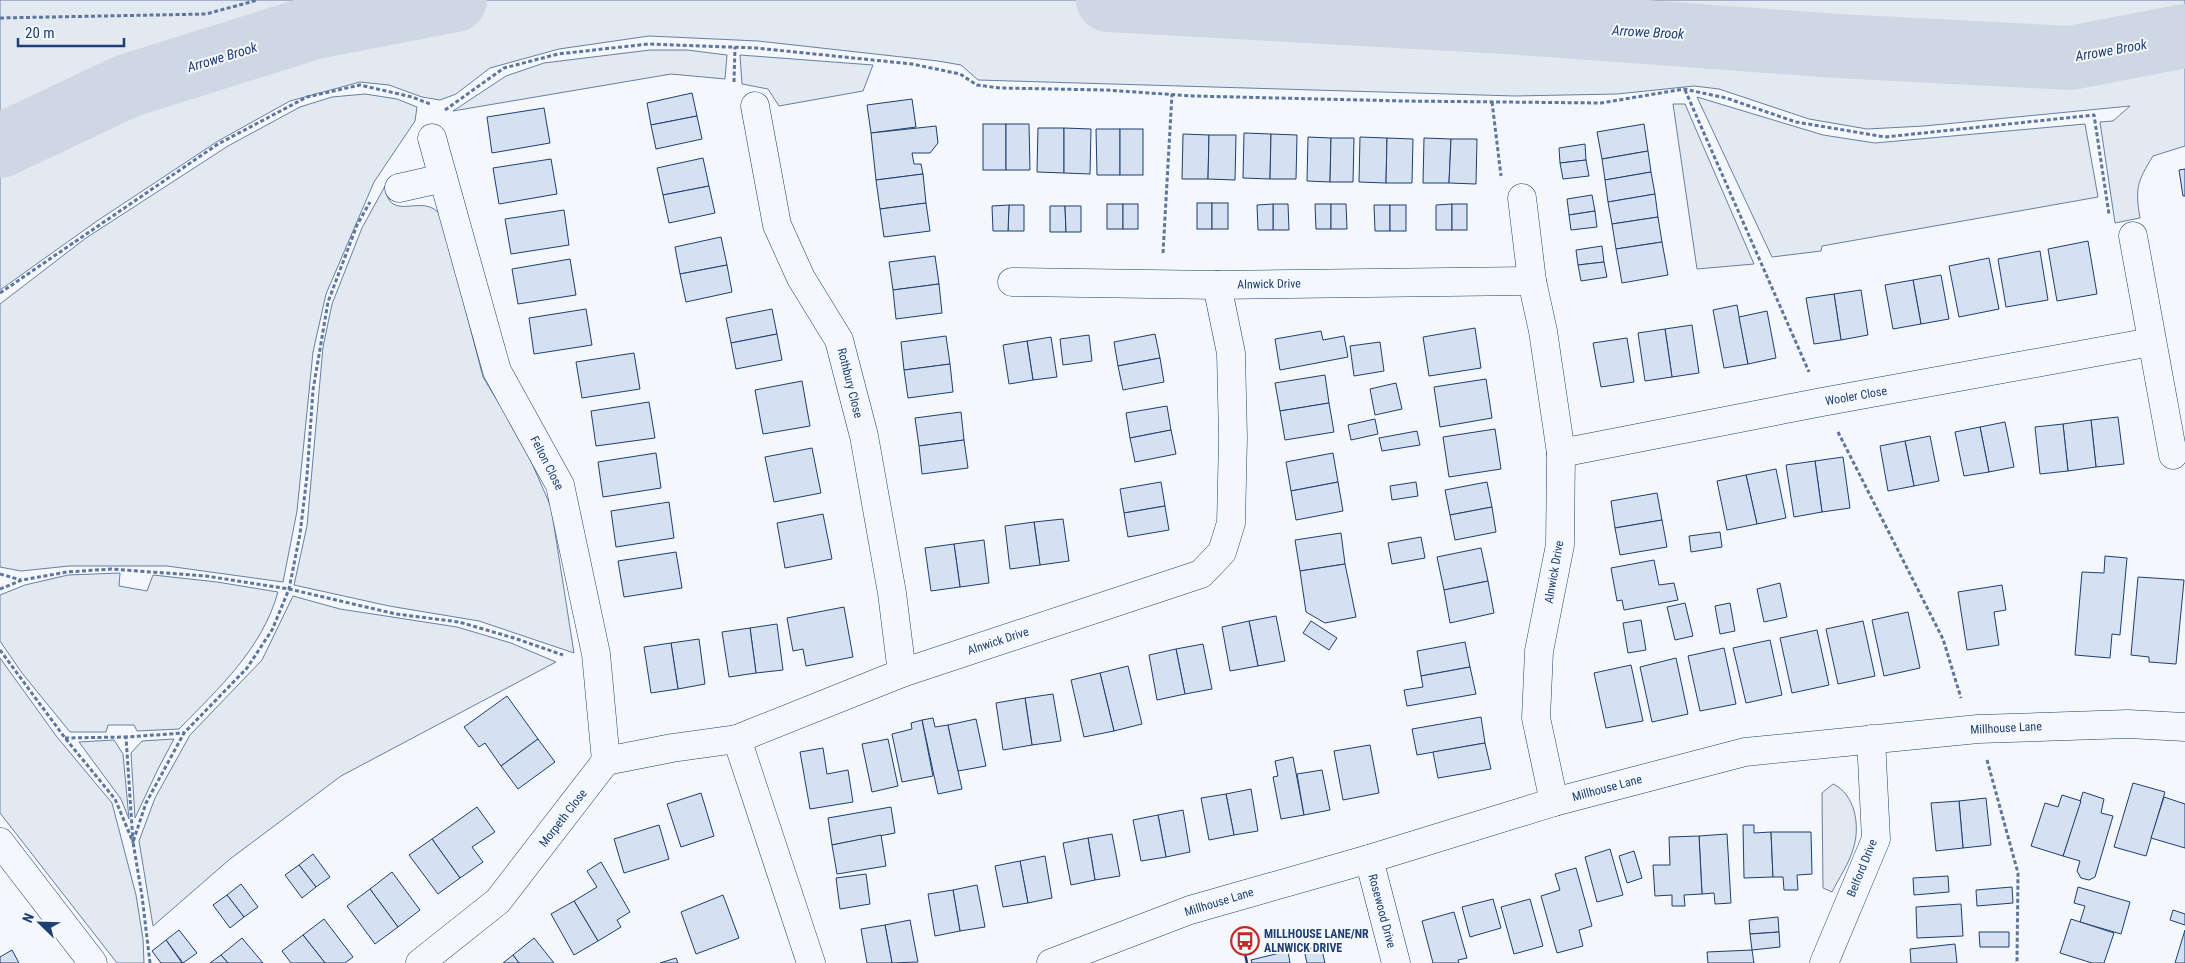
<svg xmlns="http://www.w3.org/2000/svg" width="2185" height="963" font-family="'Roboto Condensed',sans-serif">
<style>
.green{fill:#e3e9f0;stroke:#687fa3}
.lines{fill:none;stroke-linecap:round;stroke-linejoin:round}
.river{stroke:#cfd7e4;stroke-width:64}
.building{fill:#d5e0f0;stroke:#1d3f73}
.minor-casing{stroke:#1d3f73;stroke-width:29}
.path{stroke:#5e769c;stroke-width:3;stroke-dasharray:4 2.5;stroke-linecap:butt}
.minor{stroke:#f4f7fb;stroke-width:28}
.wall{stroke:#1d3f73;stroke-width:2.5}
.labels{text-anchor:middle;stroke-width:4;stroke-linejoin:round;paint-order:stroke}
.street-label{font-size:12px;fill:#1d3f73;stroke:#f4f7fb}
.poi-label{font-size:12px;font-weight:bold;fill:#1d3f73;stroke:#f4f7fb;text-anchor:start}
.water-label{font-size:14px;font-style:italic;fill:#1d3f73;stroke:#f4f7fb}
</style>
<rect width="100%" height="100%" fill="#f4f7fb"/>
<g class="green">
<path d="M0,0H2185V146L2153,156C2137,182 2135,188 2140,218L2115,223L2100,122L2113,121L2130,106L1924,126L1867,129L1809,119L1719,89L1694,86L1617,94L1515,96L978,80L961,65L938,61L758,41L649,36L559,49L490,68L456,94L440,100L422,97L389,85L360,82L290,101L218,141L97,221L0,290Z"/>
<path d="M650,50H687L727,55L725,79L671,74L453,111L506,76L544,63Z"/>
<path d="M740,55L873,65L863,91L779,106L768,89L742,84Z"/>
<path d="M365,94L397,99L417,107L415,121L374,182L326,294L313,352L297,511L283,582L167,566H69L21,571L0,567V304L86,238L228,146L300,107L332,97Z"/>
<path d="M1697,97L1823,135L1875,143L2085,124L2098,197L1822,246L1821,251L1772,257Z"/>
<path d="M1673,104H1685L1754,264L1697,269Z"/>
<path d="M385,186C389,226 424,190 441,216L483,377L524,445L551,507L574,653L479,621L389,606L294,585L307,526L323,347L332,304L362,228Z"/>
<path d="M120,573L119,586L147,591L153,575L217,582L278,592C262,649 219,688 179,729L137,731L134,725H108L106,732H70L22,673L0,641V595L25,585L68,575Z"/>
<path d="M293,596L340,609L457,627L511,643L556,662L341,776L230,859L153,926L139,841L155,798L190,735L262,660Z"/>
<path d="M0,658L57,737L112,803L136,895L143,939L144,963H117L0,813Z"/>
<path d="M174,739L158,769L135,818L131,753L142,741Z"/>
<path d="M114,740L123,754L129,819L121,799L79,742Z"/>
<path d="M1833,784C1855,794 1860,825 1854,846C1850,862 1839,878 1832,892L1823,888L1822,793Z"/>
</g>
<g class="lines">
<g class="river">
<path d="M1108,0L1507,22L1838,46L2070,58L2185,36"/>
<path d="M0,146L127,86L315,27L455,0"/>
</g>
</g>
<g class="building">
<path d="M692,93L697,116L651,125L647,103Z"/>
<path d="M912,99L916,127L871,133L867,105Z"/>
<path d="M544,108L550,143L492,153L487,117Z"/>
<path d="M697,116L702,139L656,149L651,125Z"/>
<rect x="983" y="124" width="23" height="46"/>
<path d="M1006,124H1029L1030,170H1006Z"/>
<path d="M1644,124L1648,151L1602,159L1597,132Z"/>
<path d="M936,126L938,143L930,153H912L914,164H921L923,174L876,180L871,133Z"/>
<path d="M1038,128H1064V173L1037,172Z"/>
<path d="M1064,128L1091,129L1090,174L1064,173Z"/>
<path d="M1096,129H1120V175H1097Z"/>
<rect x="1120" y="129" width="23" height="46"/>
<path d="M1244,133L1271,134L1270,179L1243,178Z"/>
<path d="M1183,134L1209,135L1208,179H1182Z"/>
<path d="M1271,134L1297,135L1296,179H1270Z"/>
<path d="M1209,135H1236L1235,180L1208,179Z"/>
<path d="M1308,137L1331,138L1330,182L1307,181Z"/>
<path d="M1360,137L1387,138L1386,183L1359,182Z"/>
<path d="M1331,138H1354L1353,182H1330Z"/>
<path d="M1387,138L1413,139L1412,183H1386Z"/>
<path d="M1424,138L1451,139L1449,183H1423Z"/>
<path d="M1451,139H1477L1476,184L1449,183Z"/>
<path d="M1585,144L1586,160L1560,163L1559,148Z"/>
<path d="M1648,151L1651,172L1605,180L1602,159Z"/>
<path d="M703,158L709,186L663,195L657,168Z"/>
<path d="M551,159L557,194L499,204L493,168Z"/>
<path d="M1586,160L1589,176L1563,179L1560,163Z"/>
<path d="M2185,169V196H2183L2179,170Z"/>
<path d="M1651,172L1655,194L1608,202L1605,180Z"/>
<path d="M923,174L926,203L880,209L876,180Z"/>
<path d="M709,186L715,213L669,223L663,195Z"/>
<path d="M1655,194L1658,217L1612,224L1608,202Z"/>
<path d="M1592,195L1595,211L1569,215L1567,199Z"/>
<path d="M926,203L930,231L884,237L880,209Z"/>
<rect x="1197" y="203" width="15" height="26"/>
<rect x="1212" y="203" width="16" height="26"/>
<rect x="1107" y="204" width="16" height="25"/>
<rect x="1123" y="204" width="15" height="25"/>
<path d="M1273,204H1288L1289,230H1273Z"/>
<path d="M1273,204V230H1258L1257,205Z"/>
<path d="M1315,204H1331V229H1316Z"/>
<path d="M1331,204H1346L1347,229H1331Z"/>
<path d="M1452,204V230H1436V205Z"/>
<rect x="1452" y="204" width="15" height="26"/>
<path d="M1009,205H1024V231H1008Z"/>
<path d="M1009,205L1008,231H993L992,206Z"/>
<path d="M1374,205H1390V231H1375Z"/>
<rect x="1390" y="205" width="16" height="26"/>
<path d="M1050,206H1065L1066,232H1050Z"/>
<path d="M1065,206H1081V232H1066Z"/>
<path d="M564,210L569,245L511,254L505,219Z"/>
<path d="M1595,211L1597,227L1571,230L1569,215Z"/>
<path d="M1658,217L1662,242L1616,249L1612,224Z"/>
<path d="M721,237L727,265L680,274L675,247Z"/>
<path d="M2088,241L2097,294L2057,301L2048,249Z"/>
<path d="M1662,242L1668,275L1622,283L1616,249Z"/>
<path d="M1602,246L1604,262L1578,265L1576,250Z"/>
<path d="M2040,251L2048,300L2006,307L1998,259Z"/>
<path d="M935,256L939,284L893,290L889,262Z"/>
<path d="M1989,258L1999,309L1959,317L1949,266Z"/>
<path d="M570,259L576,295L518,304L512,269Z"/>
<path d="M1604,262L1607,277L1581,281L1578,265Z"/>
<path d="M727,265L732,292L686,302L680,274Z"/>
<path d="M1941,275L1949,319L1921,324L1913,280Z"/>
<path d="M1913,280L1921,324L1893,329L1885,285Z"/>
<path d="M939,284L942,313L896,319L893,290Z"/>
<path d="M1861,290L1868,335L1841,340L1834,294Z"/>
<path d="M1834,294L1841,340L1814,344L1806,298Z"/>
<path d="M1737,305L1748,364L1724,368L1713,310Z"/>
<path d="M586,309L592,345L534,354L529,318Z"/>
<path d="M772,309L777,334L731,343L726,318Z"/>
<path d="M1767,311L1776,358L1748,364L1739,317Z"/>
<path d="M1692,325L1699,373L1672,377L1665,329Z"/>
<path d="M1475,328L1481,368L1429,376L1423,337Z"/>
<path d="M1665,329L1672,377L1645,381L1638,333Z"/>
<path d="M1321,331L1323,340L1344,336L1348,357L1280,370L1275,339Z"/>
<path d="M777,334L782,360L736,369L731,343Z"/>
<path d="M1155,334L1160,358L1118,366L1114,342Z"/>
<path d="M1089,335L1092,361L1063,365L1060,339Z"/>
<path d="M946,336L950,364L904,370L901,342Z"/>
<path d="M1051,337L1057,377L1033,380L1027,341Z"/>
<path d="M1627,338L1634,382L1601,387L1593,343Z"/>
<path d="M1027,341L1033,380L1009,384L1003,345Z"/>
<path d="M1380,342L1384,371L1354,376L1350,346Z"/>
<path d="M634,353L640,389L582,398L576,362Z"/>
<path d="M1160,358L1164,382L1123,390L1118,366Z"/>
<path d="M950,364L953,392L908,398L904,370Z"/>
<path d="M1325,375L1329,403L1280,411L1275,383Z"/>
<path d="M1486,379L1492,418L1440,427L1434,387Z"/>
<path d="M802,381L810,426L763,434L755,390Z"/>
<path d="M1396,383L1402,409L1375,415L1370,389Z"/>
<path d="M649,402L655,438L596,446L591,411Z"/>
<path d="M1329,403L1334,432L1285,440L1280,411Z"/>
<path d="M1167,406L1171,430L1130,438L1126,413Z"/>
<path d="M961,412L964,440L919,446L915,418Z"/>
<path d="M2118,417L2124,464L2096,467L2091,420Z"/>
<path d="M1375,419L1378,434L1351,440L1348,425Z"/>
<path d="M2091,420L2096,467L2068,471L2063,424Z"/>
<path d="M2005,422L2014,467L1989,472L1980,427Z"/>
<path d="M2063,424L2068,471L2040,474L2035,427Z"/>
<path d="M1980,427L1989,472L1964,476L1955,432Z"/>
<path d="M1495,429L1501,469L1449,477L1443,437Z"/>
<path d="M1171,430L1176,454L1135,462L1130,438Z"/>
<path d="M1417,431L1420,445L1382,451L1379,438Z"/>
<path d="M1930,436L1939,481L1914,486L1905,441Z"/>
<path d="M964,440L968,468L922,474L919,446Z"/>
<path d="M1905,441L1914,486L1888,491L1880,446Z"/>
<path d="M812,448L821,493L774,502L765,457Z"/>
<path d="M656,453L661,488L603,497L598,462Z"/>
<path d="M1333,453L1338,482L1291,491L1286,462Z"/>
<path d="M1843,457L1850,508L1822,512L1815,461Z"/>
<path d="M1815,461L1822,512L1794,517L1786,465Z"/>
<path d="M1776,469L1786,518L1757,524L1746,475Z"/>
<path d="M1746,475L1757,524L1727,530L1717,481Z"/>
<path d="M1161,482L1165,506L1124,513L1120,489Z"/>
<path d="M1338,482L1343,511L1296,520L1291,491Z"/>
<path d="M1416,482L1418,496L1392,500L1390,486Z"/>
<path d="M1487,482L1492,507L1450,515L1445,490Z"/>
<path d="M1657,493L1662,520L1615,528L1611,501Z"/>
<path d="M669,502L674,538L616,547L611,511Z"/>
<path d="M1165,506L1169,530L1128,537L1124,513Z"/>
<path d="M1492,507L1496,532L1455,540L1450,515Z"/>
<path d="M823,514L832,559L785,568L777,523Z"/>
<path d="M1063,519L1069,561L1040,565L1034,522Z"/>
<path d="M1662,520L1667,547L1620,555L1615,528Z"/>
<path d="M1034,522L1040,565L1010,569L1005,526Z"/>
<path d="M1720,532L1722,547L1691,552L1689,536Z"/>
<path d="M1341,533L1345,564L1300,571L1295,540Z"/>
<path d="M1421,537L1425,558L1392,564L1388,543Z"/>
<path d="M984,540L989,583L960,587L954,544Z"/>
<path d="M954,544L960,587L931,591L925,548Z"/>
<path d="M1481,548L1488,581L1444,590L1437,557Z"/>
<path d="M676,552L682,588L624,597L618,561Z"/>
<path d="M2105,556L2127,558L2120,635L2112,634L2110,658L2075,655L2082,572L2104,573Z"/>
<path d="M1654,560L1659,585L1674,583L1678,600L1624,610L1622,600L1617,601L1611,568Z"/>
<path d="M1345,564L1356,617L1325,623L1306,612L1300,571Z"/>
<path d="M2138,577L2184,580L2176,664L2149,662V657L2131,655Z"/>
<path d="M1488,581L1494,613L1450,623L1444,590Z"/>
<path d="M1780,583L1787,617L1764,622L1757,589Z"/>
<path d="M2002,585L2006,610L1994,612L1999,645L1967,650L1958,592Z"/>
<path d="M1685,603L1693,636L1675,640L1667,607Z"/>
<path d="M1730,603L1735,631L1720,634L1715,606Z"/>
<path d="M844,607L853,657L806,666L803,649L793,651L787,618Z"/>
<path d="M1908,612L1920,668L1884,676L1872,620Z"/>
<path d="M1276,616L1285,661L1258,666L1249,621Z"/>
<path d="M1641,620L1646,650L1628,653L1623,623Z"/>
<path d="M1249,621L1258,666L1230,671L1222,627Z"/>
<path d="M1311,621L1337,638L1329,650L1303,633Z"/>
<path d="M1863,621L1875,676L1838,684L1826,629Z"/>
<path d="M777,624L783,670L756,673L750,628Z"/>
<path d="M750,628L756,673L729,677L722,632Z"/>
<path d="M1817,630L1829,685L1792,693L1780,638Z"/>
<path d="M699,639L705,684L678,689L671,643Z"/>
<path d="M1770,640L1782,695L1746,703L1733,648Z"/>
<path d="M1465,642L1470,667L1421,676L1417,651Z"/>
<path d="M671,643L678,689L651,693L644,647Z"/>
<path d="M1203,644L1212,689L1185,694L1176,649Z"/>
<path d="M1724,648L1736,704L1700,711L1688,656Z"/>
<path d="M1176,649L1185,694L1157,700L1149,655Z"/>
<path d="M1676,658L1688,714L1652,722L1640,667Z"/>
<path d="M1631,665L1643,721L1606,728L1594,673Z"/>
<path d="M1128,666L1142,724L1114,731L1100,673Z"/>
<path d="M1470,667L1476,694L1407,706L1404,690L1423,687L1421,676Z"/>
<path d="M1100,673L1114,731L1084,737L1071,680Z"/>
<path d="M1053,694L1061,741L1032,745L1025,698Z"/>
<path d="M507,696L538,739L501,766L485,743L479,747L464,727Z"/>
<path d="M1025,698L1032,745L1003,750L996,703Z"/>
<path d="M1481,717L1485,743L1417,755L1412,729Z"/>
<path d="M933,718L935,727L948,725L962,789L938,794L922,720Z"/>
<path d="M976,719L986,766L958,771L948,725Z"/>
<path d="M922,720L933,776L902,782L892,734L912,729L911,723Z"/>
<path d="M538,739L555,762L518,789L501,766Z"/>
<path d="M888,739L898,786L872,792L862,744Z"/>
<path d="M1485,743L1491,769L1438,778L1433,752Z"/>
<path d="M1370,745L1379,793L1343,800L1334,751Z"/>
<path d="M823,748L827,774L848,770L853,802L810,809L800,752Z"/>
<path d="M1293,757L1304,815L1281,819L1273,777L1278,776L1275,761Z"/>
<path d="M1322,770L1330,810L1304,815L1297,774Z"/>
<path d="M2133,783L2165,792L2146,856L2114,847Z"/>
<path d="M1251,789L1258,831L1234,835L1226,794Z"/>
<path d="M2083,792L2104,799L2101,813L2113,816L2095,877L2089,880L2081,878L2077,871L2080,861L2063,856Z"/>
<path d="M701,793L714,836L681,847L667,804Z"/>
<path d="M1226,794L1234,835L1209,840L1201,798Z"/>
<path d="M2062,795L2081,801L2063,856L2031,846L2045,803L2058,807Z"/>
<path d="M2164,797L2185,804V848L2151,838Z"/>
<path d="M1986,798L1991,845L1963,848L1959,801Z"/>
<path d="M1959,801L1963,848L1936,851L1931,803Z"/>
<path d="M477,807L495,832L472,847L483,862L460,878L432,839Z"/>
<path d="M891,807L895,833L832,845L828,818Z"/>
<path d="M1183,810L1190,852L1166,857L1158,815Z"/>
<path d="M1158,815L1166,857L1141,861L1133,820Z"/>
<path d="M659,825L669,859L624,873L614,839Z"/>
<path d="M1743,825H1754V833L1771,832L1773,877L1744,878Z"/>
<path d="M1771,832H1811L1812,874L1797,875L1798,890H1784L1783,877H1773Z"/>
<path d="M1112,834L1120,876L1095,880L1088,838Z"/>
<path d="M1727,834L1731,903L1715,904L1714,893L1702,894L1699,836Z"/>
<path d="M881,835L886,866L837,874L832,845Z"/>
<path d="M1699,836L1702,894L1684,895L1685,906H1672V895L1655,896L1653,865H1670L1669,837Z"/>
<path d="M1088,838L1095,880L1071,885L1063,843Z"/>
<path d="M432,839L460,878L438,894L409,855Z"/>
<path d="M1610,849L1623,895L1597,902L1585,857Z"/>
<path d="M1634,851L1642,878L1627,883L1619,856Z"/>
<path d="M313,854L330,877L316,887L299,865Z"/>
<path d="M1045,856L1052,898L1028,903L1020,861Z"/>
<path d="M1020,861L1028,903L1003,907L995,866Z"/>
<path d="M601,862L630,912L617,920L621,927L598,941L574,901L597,887L587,871Z"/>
<path d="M299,865L316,887L302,898L285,875Z"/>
<path d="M1576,868L1592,926L1579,930L1583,946L1557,953L1541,896L1560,890L1555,874Z"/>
<path d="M392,872L420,910L398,927L370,889Z"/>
<path d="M866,874L870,904L840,909L836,878Z"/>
<path d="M1948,876L1949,892L1914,895L1913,878Z"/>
<path d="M241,884L258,907L244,917L227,895Z"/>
<path d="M977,885L985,927L960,931L953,890Z"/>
<path d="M2012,887L2013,903L1977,906L1976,890Z"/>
<path d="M2078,887L2130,902L2121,934L2080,922L2085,906L2074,903Z"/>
<path d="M370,889L398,927L375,944L347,906Z"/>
<path d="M953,890L960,931L935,936L928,894Z"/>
<path d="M227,895L244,917L230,928L213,905Z"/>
<path d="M723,895L739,938L696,954L681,912Z"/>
<path d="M1493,899L1501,928L1470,937L1462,907Z"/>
<path d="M1530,899L1543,946L1514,954L1501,907Z"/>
<path d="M574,901L598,941L574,955L551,914Z"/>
<path d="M1961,904L1963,936L1917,938L1916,907Z"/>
<path d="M2173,910L2185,914V925L2170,920Z"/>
<path d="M1454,912L1467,958L1458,960L1459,963H1433L1422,921Z"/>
<path d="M1778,917L1779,932L1750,934L1749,920Z"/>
<path d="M324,919L353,957L345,963H325L303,935Z"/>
<path d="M2071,919L2114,933L2104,963H2092L2060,953Z"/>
<path d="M910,920L918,962L892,963L885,925Z"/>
<path d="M885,925L892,963H867L861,929Z"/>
<path d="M179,930L197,953L183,963L166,940Z"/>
<path d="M2185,930V963H2175Z"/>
<path d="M1779,932L1780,947L1752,950L1750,934Z"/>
<path d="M1979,932H2009V947H1980Z"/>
<path d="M303,935L325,963H291L282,951Z"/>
<path d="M242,938L263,963H228L221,955Z"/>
<path d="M534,938L554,963H519L513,955Z"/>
<path d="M166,940L182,963H161L152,951Z"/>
<path d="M1955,944L1957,963H1911L1910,949Z"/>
<path d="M1321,946L1325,963H1307L1304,950Z"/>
<path d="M12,950L19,963H0V957Z"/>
<path d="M1752,950L1754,963H1708L1707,952Z"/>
<path d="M1288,951L1290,963H1252L1251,960Z"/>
<path d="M221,955L228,963H210Z"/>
<path d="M513,955L519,963H503Z"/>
<path d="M676,958L678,963H660Z"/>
</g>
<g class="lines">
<defs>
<g id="minor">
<path d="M755,106L777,225L801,278L839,340L864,436L892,593L902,673"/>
<path d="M432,138L497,371L560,485L596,654L606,761"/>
<path d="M399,188L443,178"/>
<path d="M1522,198L1532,281L1543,331L1561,453L1560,545L1539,651L1536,718L1554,802"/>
<path d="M2133,236L2173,455"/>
<path d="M1012,282L1217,285L1532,281"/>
<path d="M1561,453L1822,402L2151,342"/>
<path d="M0,842L93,963"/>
<path d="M1369,859L1396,963"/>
<path d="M420,963L498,901L606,761L672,748L737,739"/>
<path d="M811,963L737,739L902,673L1201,574L1222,552L1231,523L1233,438L1231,353L1217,285"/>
<path d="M1051,963L1190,910L1369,859L1554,802L1745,752L1978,729L2128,724L2185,727"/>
<path d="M1824,963L1876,839L1871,739"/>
</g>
</defs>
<use href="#minor" class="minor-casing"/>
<g class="path">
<path d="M0,18L206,14L258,0"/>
<path d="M734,82L735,47"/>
<path d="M1685,90L1809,372"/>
<path d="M1492,102L1501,176"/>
<path d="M445,110L504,68L558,54L648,44L756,48L912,64L960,74L977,85L1000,88L1106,90L1193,96L1403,101L1601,103L1684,89L1726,98L1796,122L1885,137L2094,115L2109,214"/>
<path d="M1163,253L1172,94"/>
<path d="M0,293L218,144L307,97L360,85L412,97L430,104"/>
<path d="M1838,432L1943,639L1961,698"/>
<path d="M0,574L21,580"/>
<path d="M0,589L22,580L67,572L111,569L206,576L289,589L396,614L459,622L514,638L563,655"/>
<path d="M0,650L65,738L115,799L133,842L126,737L184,733"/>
<path d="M65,738L126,737"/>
<path d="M1987,760L2018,873L2017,963"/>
<path d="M150,963L142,896L133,842L146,803L184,733L247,668L272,630L289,589L300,534L307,476L313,390L328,302L357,225L370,202"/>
</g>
<use href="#minor" class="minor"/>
<path class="wall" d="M1240,930L1247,963"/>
</g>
<defs>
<symbol id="bus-ring" viewBox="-11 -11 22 22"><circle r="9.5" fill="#f4f7fb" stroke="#c62828" stroke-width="1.5"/><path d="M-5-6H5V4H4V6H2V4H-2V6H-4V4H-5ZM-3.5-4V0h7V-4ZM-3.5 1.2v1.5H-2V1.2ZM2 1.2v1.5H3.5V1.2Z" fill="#c62828"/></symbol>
</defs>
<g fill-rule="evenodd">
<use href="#bus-ring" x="1229" y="925" width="32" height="32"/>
</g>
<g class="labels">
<g class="street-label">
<text transform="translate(1269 284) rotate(-1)" y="4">Alnwick Drive</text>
<text transform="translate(850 383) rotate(76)" y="4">Rothbury Close</text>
<text transform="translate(1856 396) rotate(-10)" y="4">Wooler Close</text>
<text transform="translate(547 463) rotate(63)" y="4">Felton Close</text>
<text transform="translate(1554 572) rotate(-80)" y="4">Alnwick Drive</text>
<text transform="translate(998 641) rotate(-18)" y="4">Alnwick Drive</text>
<text transform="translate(2006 728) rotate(-3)" y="4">Millhouse Lane</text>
<text transform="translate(1607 788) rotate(-15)" y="4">Millhouse Lane</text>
<text transform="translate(563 818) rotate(-52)" y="4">Morpeth Close</text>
<text transform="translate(1862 868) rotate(-68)" y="4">Belford Drive</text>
<text transform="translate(1219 902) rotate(-17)" y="4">Millhouse Lane</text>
<text transform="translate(1382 911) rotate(75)" y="4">Rosewood Drive</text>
</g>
<g class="poi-label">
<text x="1264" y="938">MILLHOUSE LANE/NR<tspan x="1264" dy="14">ALNWICK DRIVE</tspan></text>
</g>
<g class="water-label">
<text transform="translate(1648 32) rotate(3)" y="5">Arrowe Brook</text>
<text transform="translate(2111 50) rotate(-10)" y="5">Arrowe Brook</text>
<text transform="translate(222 57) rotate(-17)" y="5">Arrowe Brook</text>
</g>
</g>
<g transform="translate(40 923) rotate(293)" stroke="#f4f7fb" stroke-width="4" paint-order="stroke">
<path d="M0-4L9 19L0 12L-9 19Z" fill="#1d3f73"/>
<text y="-8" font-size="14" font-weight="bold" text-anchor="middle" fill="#1d3f73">N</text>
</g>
<path d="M18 38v8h106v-8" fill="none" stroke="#1d3f73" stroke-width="2.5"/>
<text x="25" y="38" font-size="15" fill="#1d3f73" stroke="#f4f7fb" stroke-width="4" paint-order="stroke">20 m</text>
</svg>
